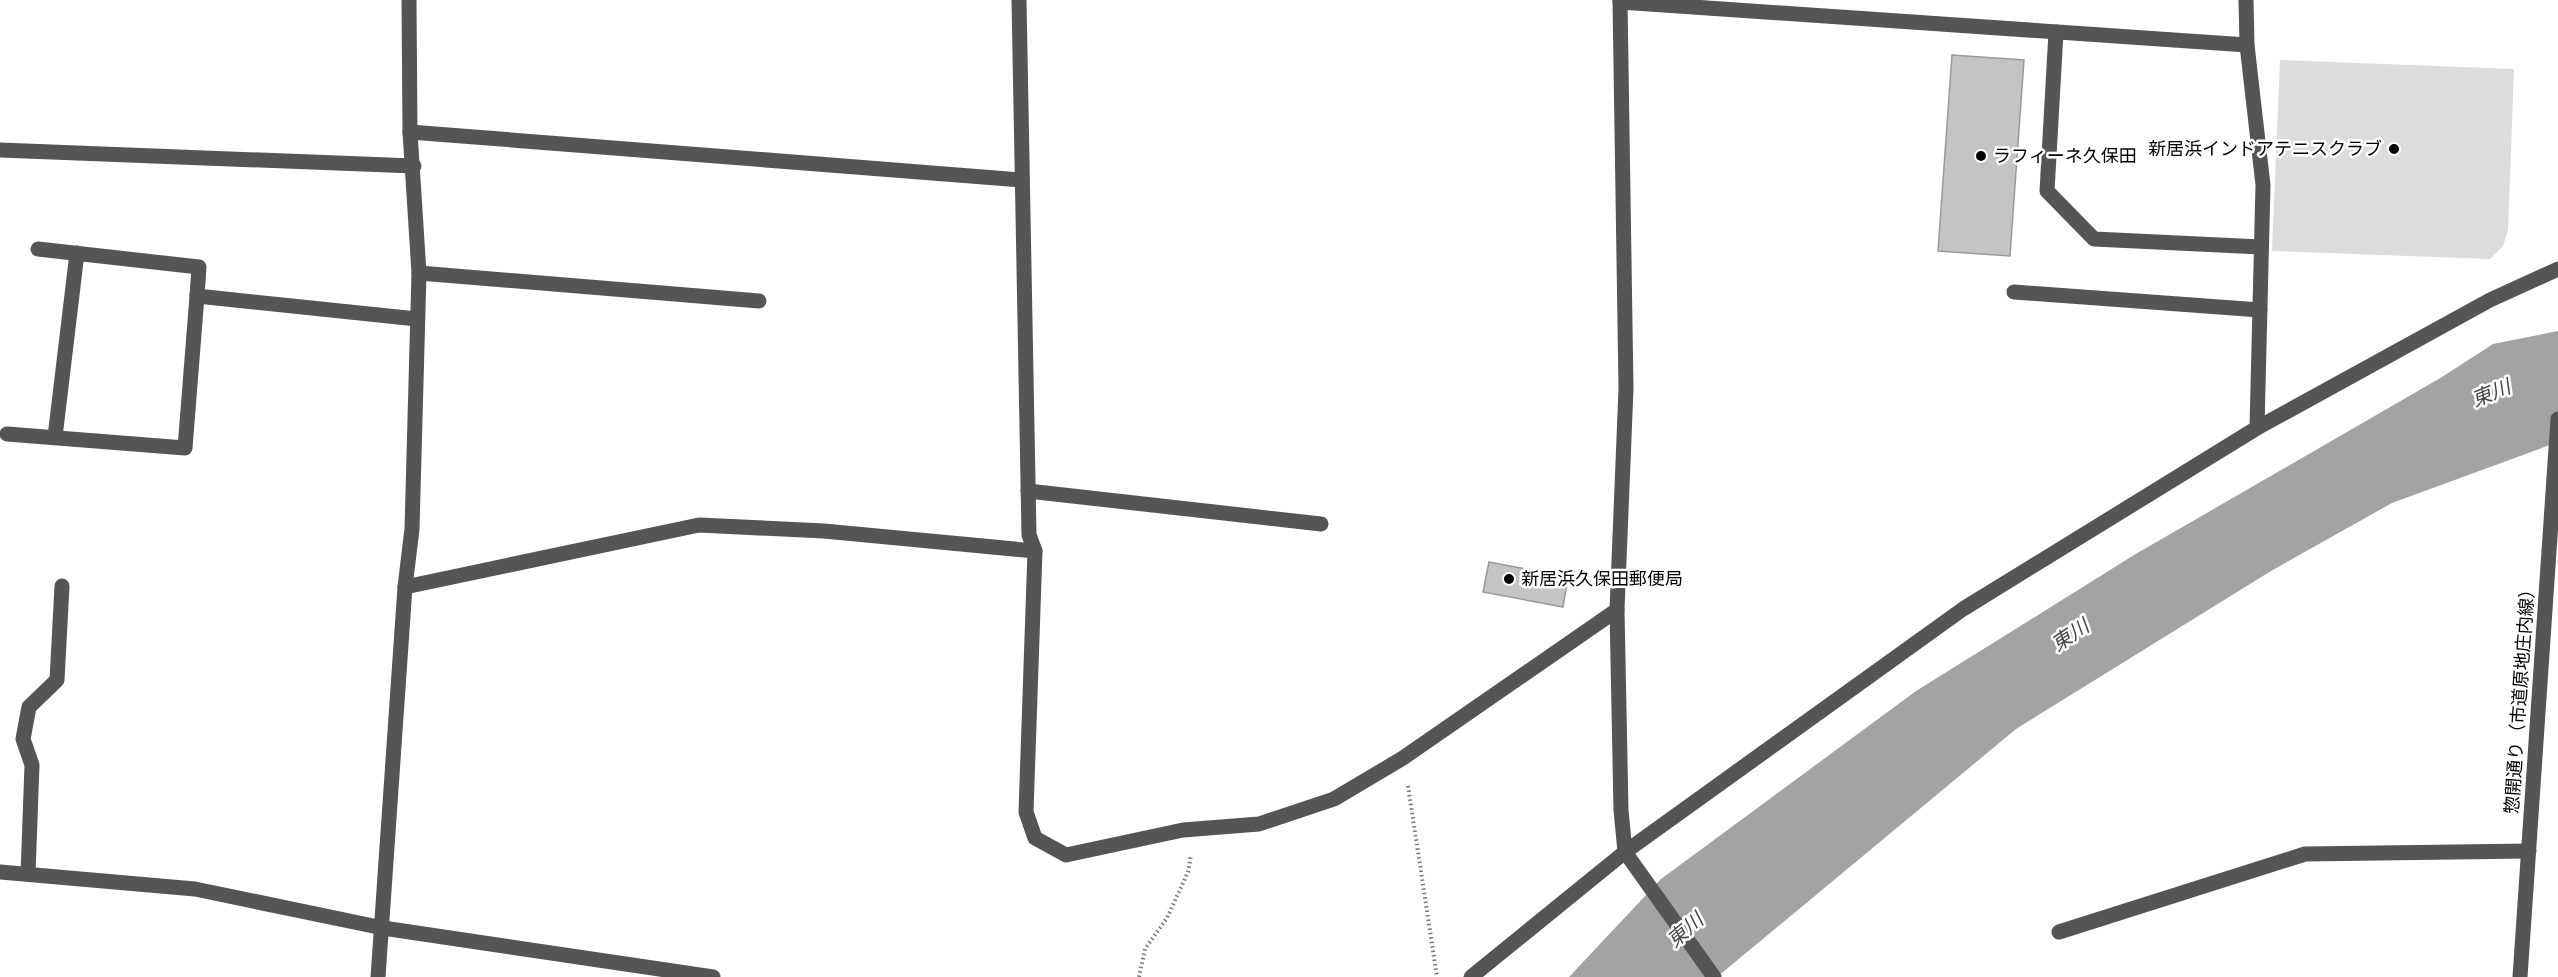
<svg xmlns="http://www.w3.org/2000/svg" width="2558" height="977" font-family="'DM Sans','Noto Sans JP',sans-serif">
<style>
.green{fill:#dcdcdc}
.water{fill:#a3a3a3}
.building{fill:#c4c4c4;stroke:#999;stroke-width:1.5}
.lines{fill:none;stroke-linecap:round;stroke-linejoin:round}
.path{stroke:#777;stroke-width:4;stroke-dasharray:1.5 3;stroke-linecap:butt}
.minor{stroke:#555;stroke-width:15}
.poi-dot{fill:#000;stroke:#fff;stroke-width:2}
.labels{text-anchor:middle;stroke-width:5;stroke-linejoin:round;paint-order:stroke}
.poi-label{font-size:18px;fill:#000;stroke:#fff;text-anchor:start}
.street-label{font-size:18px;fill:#000;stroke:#fff}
.water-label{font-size:20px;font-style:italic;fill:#444;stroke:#fff}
</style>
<rect width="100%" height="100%" fill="#fff"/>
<path class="green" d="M2280,60L2514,69L2508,230L2503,246L2490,259L2272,251Z"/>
<path class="water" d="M2558,331V442L2392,503L2271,571L2016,729L1717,977H1569L1661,879L1916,691L2134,555L2442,377L2493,344Z"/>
<g class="building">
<path d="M1952,55L2024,60L2010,256L1938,251Z"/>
<path d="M1489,562L1568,577L1563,607L1483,592Z"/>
</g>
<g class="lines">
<g class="path">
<path d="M1408,786L1437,977"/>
<path d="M1139,977L1145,949L1167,918L1188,872L1191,855"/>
</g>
<g class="minor">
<path d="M1019,0L1029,535L1035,551L1026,812L1035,838L1066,855L1183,830L1259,824L1334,799L1403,758L1617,610"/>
<path d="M1620,0L1626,389L1617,610L1621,810L1625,852L1714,977"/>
<path d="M2246,0L2247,45L2263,185L2257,428"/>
<path d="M1620,2L2247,45"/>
<path d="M2056,32L2047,191L2094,239L2261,247"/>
<path d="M410,132L1022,180"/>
<path d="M0,150L414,166"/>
<path d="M38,249L199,267L197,296L417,319"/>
<path d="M419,273L759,301"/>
<path d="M2014,292L2260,310"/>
<path d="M7,434L185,448L197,296"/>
<path d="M55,437L77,253"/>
<path d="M1028,491L1321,524"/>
<path d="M405,587L699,525L824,531L1035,551"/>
<path d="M0,872L195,889L383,928L713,977"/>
<path d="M28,874L32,765L23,739L29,707L57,680L62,586"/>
<path d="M2059,932L2305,854L2529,851"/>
<path d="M378,977L405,587L412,529L419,273L410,132L409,0"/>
<path d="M1471,977L1625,852L1963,609L2257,428L2490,300L2558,269"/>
<path d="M2520,977L2558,419"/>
</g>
</g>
<g class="poi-dot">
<circle cx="2394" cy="149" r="6"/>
<circle cx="1981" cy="156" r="6"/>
<circle cx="1509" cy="579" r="6"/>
</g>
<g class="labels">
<g class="poi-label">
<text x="2382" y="155" text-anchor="end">新居浜インドアテニスクラブ</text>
<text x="1993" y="162">ラフィーネ久保田</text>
<text x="1521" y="585">新居浜久保田郵便局</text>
</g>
<g class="street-label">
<text transform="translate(2520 697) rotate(-86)" y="6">惣開通り（市道原地庄内線）</text>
</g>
<g class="water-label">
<text transform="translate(2491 393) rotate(-22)" y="7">東川</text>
<text transform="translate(2070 635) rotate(-34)" y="7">東川</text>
<text transform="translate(1685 930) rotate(-41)" y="7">東川</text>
</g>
</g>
</svg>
